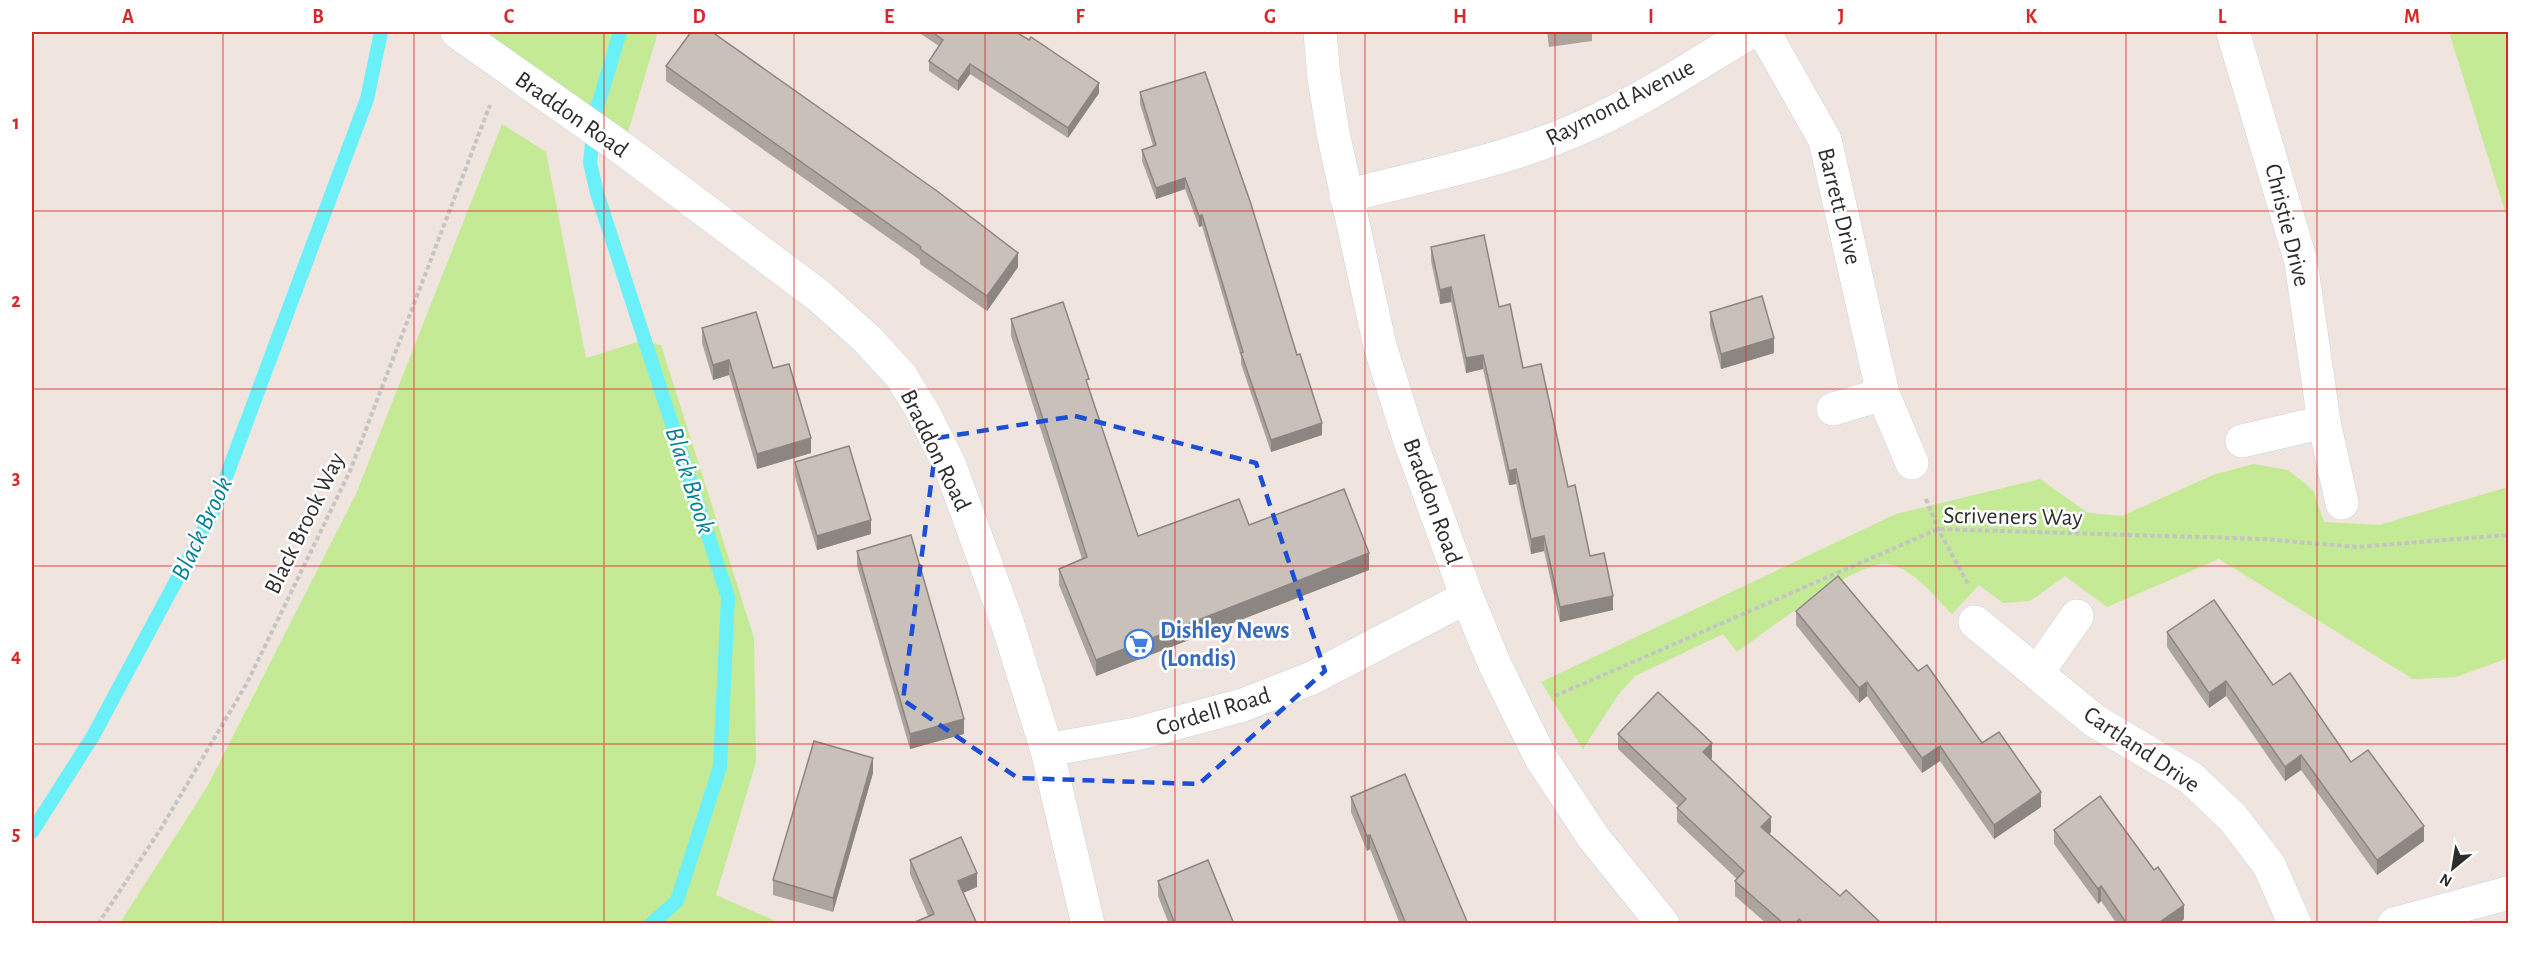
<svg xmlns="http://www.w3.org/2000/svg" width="2540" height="955" viewBox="0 0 2540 955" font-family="'Alegreya Sans',sans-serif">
<rect width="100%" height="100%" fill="#efe4de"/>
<g fill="#c4ea96">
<path d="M 457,32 L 658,32 L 623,149 Z"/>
<path d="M 2449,32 L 2508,32 L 2508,221 Z"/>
<path d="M 502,124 L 546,152 L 586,358 L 641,341 L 661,345 L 754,638 L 756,762 L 716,895 L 780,923 L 120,923 L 207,787 L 356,494 Z"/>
<path d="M 2253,464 L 2288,470 L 2313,490 L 2324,522 L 2379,525 L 2508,487 L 2508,658 L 2456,677 L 2413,679 L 2219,559 L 2107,607 L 2065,576 L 2030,601 L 2003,603 L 1979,585 L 1952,614 C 1934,597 1913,567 1887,564 C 1857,560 1764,633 1737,652 L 1723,634 L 1635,676 L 1618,695 L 1583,749 L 1541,682 L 1896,514 L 2040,479 L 2088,513 L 2122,516 L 2213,475 Z"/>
</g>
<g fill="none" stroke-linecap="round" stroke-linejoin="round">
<g stroke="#69f0f9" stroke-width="14">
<path d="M 620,32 L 595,115 L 590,163 L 597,193 L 728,597 L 720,767 L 677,901 L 651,924"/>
<path d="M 32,832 L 93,736 L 213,512 L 367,99 L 381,32"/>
</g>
<g stroke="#ccd4df" stroke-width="34">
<g id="minor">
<path d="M 457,32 L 623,149 L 819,296 L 867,339 L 901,376 L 923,412 L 950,466 L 1007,622 L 1047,750 L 1088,924"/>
<path d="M 1320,32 L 1324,78 L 1333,133 L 1380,346 L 1409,438 L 1467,597 L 1495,665 L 1541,758 L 1593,837 L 1663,924"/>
<path d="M 1764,32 L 1825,140 L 1883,394 L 1912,463"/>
<path d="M 2233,32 L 2301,262 L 2324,422 L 2342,503"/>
<path d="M 1346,196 C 1427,175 1511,160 1587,125 C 1644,99 1697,64 1750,32"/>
<path d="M 1833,409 L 1883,394"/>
<path d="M 2242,441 L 2324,422"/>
<path d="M 1975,622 L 2095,721 L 2191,778 L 2233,818 L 2269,865 L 2295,924"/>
<path d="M 2037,673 L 2077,616"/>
<path d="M 1047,750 L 1136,734 L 1243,705 L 1312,678 L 1467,597"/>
<path d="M 2394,924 L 2508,893"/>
</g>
</g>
<g stroke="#c4c4c4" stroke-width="4" stroke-dasharray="4.5 3" stroke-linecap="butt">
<path d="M 1926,499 L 1938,529 L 1968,584"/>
<path d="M 1555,696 L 1938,529 L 2263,539 L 2357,547 L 2508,535"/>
<path d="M 98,924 L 160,830 L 247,683 L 350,471 L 490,105"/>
</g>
<use href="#minor" stroke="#fff" stroke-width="33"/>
</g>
<g fill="#aca59f">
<path d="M 918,32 L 1016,32 L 1099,93 L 1068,138 L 970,74 L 958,91 L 929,71 L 929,61 L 939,46 Z"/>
<path d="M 1547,32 L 1592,32 L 1592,41 L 1549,47 Z"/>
<path d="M 666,66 L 1018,267 L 987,311 L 920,264 L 920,260 L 666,81 Z"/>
<path d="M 1140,92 L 1297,355 L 1322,435 L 1271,452 L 1241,364 L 1241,357 L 1202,226 L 1199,227 L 1185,189 L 1156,199 L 1142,161 L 1142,150 L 1153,146 L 1140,104 Z"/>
<path d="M 1431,247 L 1499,307 L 1568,487 L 1590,556 L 1613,610 L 1560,622 L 1544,551 L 1531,554 L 1516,484 L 1509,485 L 1483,369 L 1466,373 L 1451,302 L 1440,304 L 1431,261 Z"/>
<path d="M 1710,312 L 1774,353 L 1721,369 L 1710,326 Z"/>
<path d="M 1011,319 L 1089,388 L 1138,536 L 1249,525 L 1369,570 L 1096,676 L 1059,585 L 1059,569 L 1082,559 L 1011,336 Z"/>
<path d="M 702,328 L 773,368 L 811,453 L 757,469 L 729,375 L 713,380 L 702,343 Z"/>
<path d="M 795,462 L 871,534 L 817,550 L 795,477 Z"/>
<path d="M 857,551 L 964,734 L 910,749 L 857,566 Z"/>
<path d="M 1796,611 L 1918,671 L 2041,807 L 1994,839 L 1940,761 L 1922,773 L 1867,696 L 1859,703 L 1796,625 Z"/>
<path d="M 2167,632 L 2273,685 L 2351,762 L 2424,841 L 2377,875 L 2301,770 L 2285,781 L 2226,696 L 2209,708 L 2167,647 Z"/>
<path d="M 1618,734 L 1712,758 L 1710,759 L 1771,832 L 1769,834 L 1840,896 L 1882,924 L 1767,924 L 1735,896 L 1735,881 L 1737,879 L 1677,822 L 1677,808 L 1678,806 L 1618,749 Z"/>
<path d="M 873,773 L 833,912 L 773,895 L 773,880 Z"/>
<path d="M 1351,797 L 1468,924 L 1400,924 L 1370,849 L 1367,851 L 1351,812 Z"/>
<path d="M 2054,830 L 2184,919 L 2178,924 L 2117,924 L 2101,901 L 2098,904 L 2054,844 Z"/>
<path d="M 910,860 L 977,887 L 963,893 L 977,924 L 915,924 L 915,922 L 928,916 L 910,874 Z"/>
<path d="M 1158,881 L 1234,924 L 1169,924 L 1158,896 Z"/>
</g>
<g fill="#8c8682">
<path d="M 970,64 L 970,74 L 958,91 L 958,81 Z"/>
<path d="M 1099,83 L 1099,93 L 1068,138 L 1068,128 Z"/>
<path d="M 1185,178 L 1185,189 L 1156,199 L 1156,188 Z"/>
<path d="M 1202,215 L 1202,226 L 1199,227 L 1199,216 Z"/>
<path d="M 1018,253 L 1018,267 L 987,311 L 987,296 Z"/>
<path d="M 1451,287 L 1451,302 L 1440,304 L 1440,290 Z"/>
<path d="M 1774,338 L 1774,353 L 1721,369 L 1721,354 Z"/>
<path d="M 1483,355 L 1483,369 L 1466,373 L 1466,358 Z"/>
<path d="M 729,360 L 729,375 L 713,380 L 713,365 Z"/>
<path d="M 1322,423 L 1322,435 L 1271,452 L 1271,440 Z"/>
<path d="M 811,438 L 811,453 L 757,469 L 757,454 Z"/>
<path d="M 1516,469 L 1516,484 L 1509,485 L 1509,471 Z"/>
<path d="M 871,520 L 871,534 L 817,550 L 817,536 Z"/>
<path d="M 1544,536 L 1544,551 L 1531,554 L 1531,539 Z"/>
<path d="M 1369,553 L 1369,570 L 1096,676 L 1096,660 Z"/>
<path d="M 1613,596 L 1613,610 L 1560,622 L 1560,607 Z"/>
<path d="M 2226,681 L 2226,696 L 2209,708 L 2209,693 Z"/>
<path d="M 1867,682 L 1867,696 L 1859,703 L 1859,688 Z"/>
<path d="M 964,719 L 964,734 L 910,749 L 910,734 Z"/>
<path d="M 1712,743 L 1712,758 L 1703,767 L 1703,752 Z"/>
<path d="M 1940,746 L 1940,761 L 1922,773 L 1922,758 Z"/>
<path d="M 2301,755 L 2301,770 L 2285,781 L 2285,767 Z"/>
<path d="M 873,758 L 873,773 L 833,912 L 833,898 Z"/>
<path d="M 2041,792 L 2041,807 L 1994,839 L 1994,825 Z"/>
<path d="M 1771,817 L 1771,832 L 1761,842 L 1761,827 Z"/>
<path d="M 2424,826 L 2424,841 L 2377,875 L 2377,860 Z"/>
<path d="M 1370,835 L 1370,849 L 1367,851 L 1367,836 Z"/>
<path d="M 977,873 L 977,887 L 958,895 L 958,881 Z"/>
<path d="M 2101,886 L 2101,901 L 2098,904 L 2098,889 Z"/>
<path d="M 2184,905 L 2184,919 L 2178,924 L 2157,924 Z"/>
</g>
<g fill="#c8c0b9" stroke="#8c8682" stroke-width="1.5">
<path d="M 691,32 L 712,32 L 937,191 L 1018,253 L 987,296 L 920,249 L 921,247 L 666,66 Z"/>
<path d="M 932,32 L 1016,32 L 1029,40 L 1031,37 L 1099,83 L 1068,128 L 970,64 L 958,81 L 929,61 L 943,40 Z"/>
<path d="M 1205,72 L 1251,204 L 1297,355 L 1300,354 L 1322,423 L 1271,440 L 1241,353 L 1243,352 L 1202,215 L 1199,216 L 1185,178 L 1156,188 L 1142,150 L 1156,145 L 1140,92 Z"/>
<path d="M 1484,235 L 1499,307 L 1510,304 L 1523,368 L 1541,364 L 1568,487 L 1575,485 L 1590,556 L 1604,553 L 1613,596 L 1560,607 L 1544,536 L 1531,539 L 1516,469 L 1509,471 L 1483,355 L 1466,358 L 1451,287 L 1440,290 L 1431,247 Z"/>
<path d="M 1762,296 L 1774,338 L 1721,354 L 1710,312 Z"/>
<path d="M 1063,302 L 1089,379 L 1086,380 L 1138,536 L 1239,499 L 1249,525 L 1344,489 L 1369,553 L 1096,660 L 1059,569 L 1087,557 L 1011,319 Z"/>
<path d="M 756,312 L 773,368 L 789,364 L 811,438 L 757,454 L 729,360 L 713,365 L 702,328 Z"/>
<path d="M 849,446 L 871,520 L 817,536 L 795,462 Z"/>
<path d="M 911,535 L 964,719 L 910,734 L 857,551 Z"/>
<path d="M 1838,576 L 1918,671 L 1927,665 L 1982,743 L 1999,732 L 2041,792 L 1994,825 L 1940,746 L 1922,758 L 1867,682 L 1859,688 L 1796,611 Z"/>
<path d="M 2214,600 L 2273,685 L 2290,673 L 2351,762 L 2368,750 L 2424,826 L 2377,860 L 2301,755 L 2285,767 L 2226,681 L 2209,693 L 2167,632 Z"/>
<path d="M 1658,692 L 1712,743 L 1703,752 L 1771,817 L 1761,827 L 1840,896 L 1846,890 L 1882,924 L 1804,924 L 1799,919 L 1795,924 L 1784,924 L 1735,881 L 1744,871 L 1677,808 L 1686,799 L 1618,734 Z"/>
<path d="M 814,741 L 873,758 L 833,898 L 773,880 Z"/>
<path d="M 1405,774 L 1468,924 L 1406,924 L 1370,835 L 1367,836 L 1351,797 Z"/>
<path d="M 2100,796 L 2154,870 L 2158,867 L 2184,905 L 2157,924 L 2127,924 L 2101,886 L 2098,889 L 2054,830 Z"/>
<path d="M 961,837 L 977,873 L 958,881 L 977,924 L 916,924 L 915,922 L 934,914 L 910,860 Z"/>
<path d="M 1208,860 L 1234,924 L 1175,924 L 1158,881 Z"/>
</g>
<path fill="none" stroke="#1d4ed8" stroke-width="4.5" stroke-dasharray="12 8" stroke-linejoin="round" d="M 1075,416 L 1256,463 L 1325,671 L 1199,784 L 1018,778 L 903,700 L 937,438 Z"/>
<path fill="none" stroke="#d62828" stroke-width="1.5" stroke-opacity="0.55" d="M 223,32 L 223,924M 414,32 L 414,924M 604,32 L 604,924M 794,32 L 794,924M 985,32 L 985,924M 1175,32 L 1175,924M 1365,32 L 1365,924M 1555,32 L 1555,924M 1746,32 L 1746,924M 1936,32 L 1936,924M 2126,32 L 2126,924M 2317,32 L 2317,924M 32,211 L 2508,211M 32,389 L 2508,389M 32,566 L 2508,566M 32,744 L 2508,744"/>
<defs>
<g id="supermarket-ring" transform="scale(1.5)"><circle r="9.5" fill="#fff" stroke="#3f7fe0" stroke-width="1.5"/><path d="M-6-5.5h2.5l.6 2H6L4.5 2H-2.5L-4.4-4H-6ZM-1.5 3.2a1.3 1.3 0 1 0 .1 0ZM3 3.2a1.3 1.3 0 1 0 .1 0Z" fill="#3f7fe0"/></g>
</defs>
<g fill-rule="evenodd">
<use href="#supermarket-ring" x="1139" y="644"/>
</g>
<g text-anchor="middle" stroke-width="5" stroke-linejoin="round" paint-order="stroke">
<g font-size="24" fill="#2d2d2d" stroke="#fff">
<text transform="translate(1620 102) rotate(-27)" y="8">Raymond Avenue</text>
<text transform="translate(572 114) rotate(35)" y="8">Braddon Road</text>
<text transform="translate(1840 206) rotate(76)" y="8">Barrett Drive</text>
<text transform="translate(2288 225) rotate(76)" y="8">Christie Drive</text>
<text transform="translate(936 450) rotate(64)" y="8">Braddon Road</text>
<text transform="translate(1433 501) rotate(70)" y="8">Braddon Road</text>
<text transform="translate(2013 516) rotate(1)" y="8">Scriveners Way</text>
<text transform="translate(304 523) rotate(-64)" y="8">Black Brook Way</text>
<text transform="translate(1213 711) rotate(-17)" y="8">Cordell Road</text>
<text transform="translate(2142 749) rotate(34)" y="8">Cartland Drive</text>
</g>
<g font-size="24" font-weight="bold" fill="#366cbe" stroke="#fff" text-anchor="start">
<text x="1160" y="638">Dishley News<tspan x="1160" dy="28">(Londis)</tspan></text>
</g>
<g font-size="26" font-style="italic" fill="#048094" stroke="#fff">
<text transform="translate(691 480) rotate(72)" y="9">Black Brook</text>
<text transform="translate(201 528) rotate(-65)" y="9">Black Brook</text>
</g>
</g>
<rect width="2540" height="955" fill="none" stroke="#ffffff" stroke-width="66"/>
<g transform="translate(2453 868) rotate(210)" stroke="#ffffff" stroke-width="4.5" paint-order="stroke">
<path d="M0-4.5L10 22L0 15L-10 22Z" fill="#2d2d2d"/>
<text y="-9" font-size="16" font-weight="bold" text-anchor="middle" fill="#2d2d2d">N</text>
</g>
<rect x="33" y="33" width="2474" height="889" fill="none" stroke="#d62828" stroke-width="2"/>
<g font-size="20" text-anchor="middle" font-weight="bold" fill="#d62828">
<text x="128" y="23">A</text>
<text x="318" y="23">B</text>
<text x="509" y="23">C</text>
<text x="699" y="23">D</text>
<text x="889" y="23">E</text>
<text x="1080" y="23">F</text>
<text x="1270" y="23">G</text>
<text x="1460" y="23">H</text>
<text x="1651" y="23">I</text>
<text x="1841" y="23">J</text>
<text x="2031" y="23">K</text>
<text x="2222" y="23">L</text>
<text x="2412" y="23">M</text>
<text x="16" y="129">1</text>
<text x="16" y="307">2</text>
<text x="16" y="484">3</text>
<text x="16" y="662">4</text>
<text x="16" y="840">5</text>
</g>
</svg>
